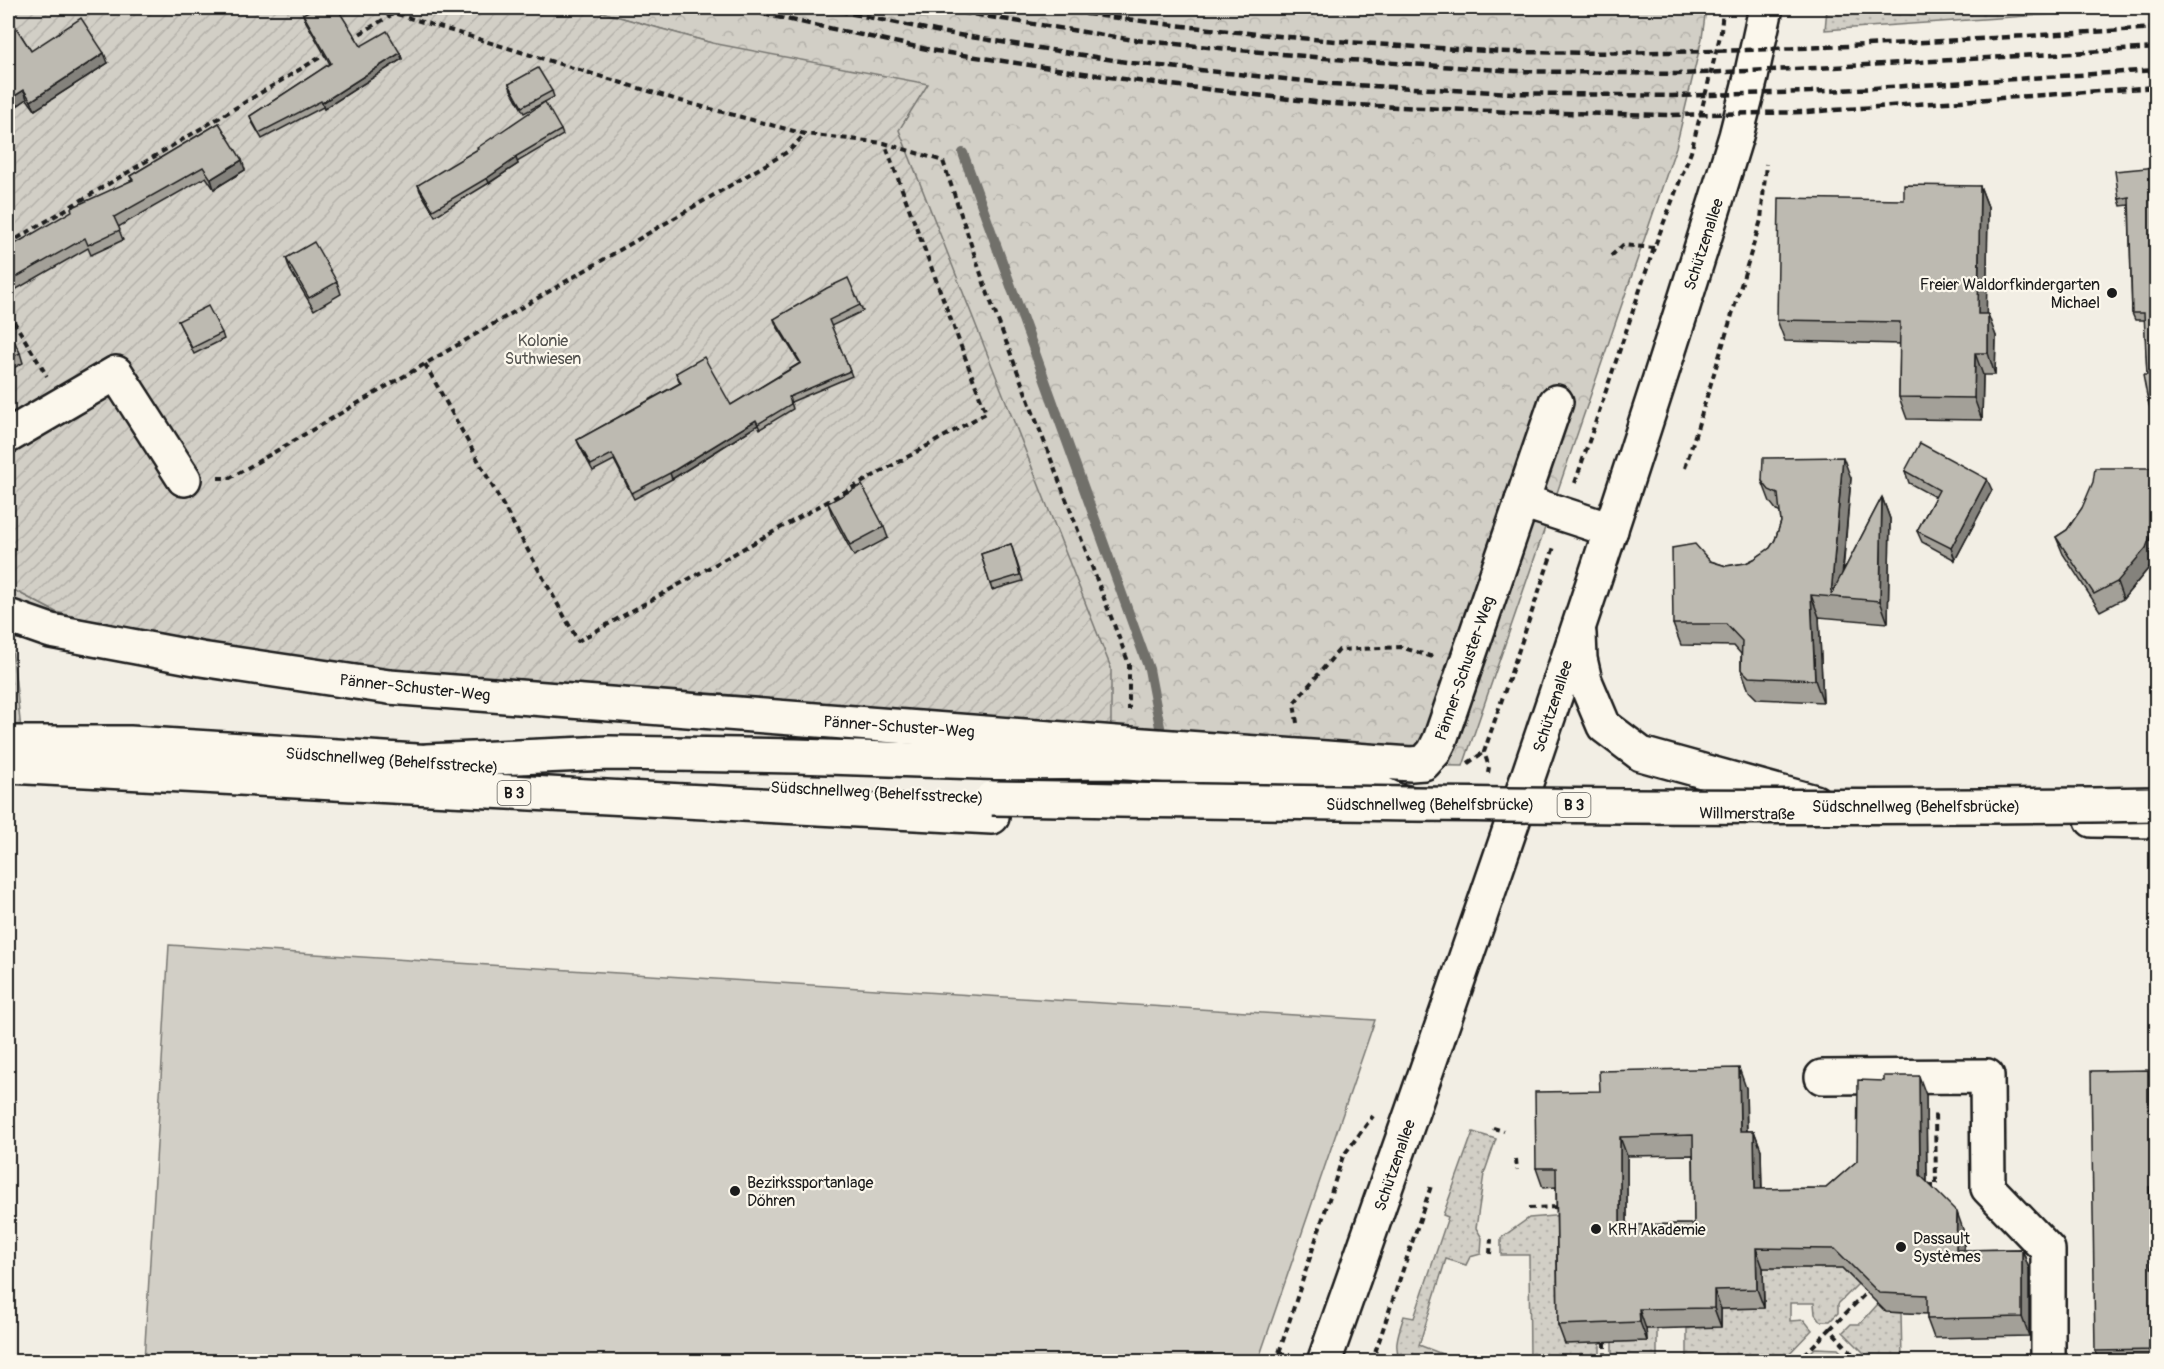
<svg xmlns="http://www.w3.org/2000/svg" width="2164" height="1369" viewBox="0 0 2164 1369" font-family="Pangolin,sans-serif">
<defs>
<pattern id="grass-dots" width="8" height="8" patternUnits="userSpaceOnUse" patternTransform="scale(1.5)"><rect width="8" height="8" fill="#d2cfc6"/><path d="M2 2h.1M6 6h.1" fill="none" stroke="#b4b1aa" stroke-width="1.8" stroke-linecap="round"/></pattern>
<pattern id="forest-crowns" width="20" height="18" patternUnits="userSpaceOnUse" patternTransform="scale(1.5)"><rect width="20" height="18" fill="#d2cfc6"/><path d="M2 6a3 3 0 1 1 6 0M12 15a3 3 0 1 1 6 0" fill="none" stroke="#b4b1aa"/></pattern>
<pattern id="garden-furrows" width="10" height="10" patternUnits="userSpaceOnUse" patternTransform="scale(1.5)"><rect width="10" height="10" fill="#d2cfc6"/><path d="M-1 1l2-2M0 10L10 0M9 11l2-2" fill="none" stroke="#b4b1aa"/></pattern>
</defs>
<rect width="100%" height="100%" fill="#f2eee4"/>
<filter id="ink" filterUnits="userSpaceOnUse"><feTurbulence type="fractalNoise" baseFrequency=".0167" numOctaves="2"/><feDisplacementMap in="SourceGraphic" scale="12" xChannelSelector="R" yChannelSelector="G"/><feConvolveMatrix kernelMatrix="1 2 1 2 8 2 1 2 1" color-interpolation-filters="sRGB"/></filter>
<g filter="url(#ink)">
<g fill="url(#grass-dots)" stroke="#777671" stroke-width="1.5">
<path d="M 1827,8 L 2142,8 L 1825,30 Z"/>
<path d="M 1473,1132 L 1496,1139 L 1484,1174 L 1476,1228 L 1482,1238 L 1481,1254 L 1470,1257 L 1466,1265 L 1446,1259 L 1419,1345 L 1460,1361 L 1400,1361 C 1393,1345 1399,1332 1404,1316 L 1414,1318 L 1448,1217 L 1443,1215 Z"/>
<path d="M 1565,1215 L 1600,1342 L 1600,1361 L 1530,1361 L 1529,1255 L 1501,1255 L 1501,1238 L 1529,1218 Z"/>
<path d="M 1763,1268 L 1842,1268 L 1858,1284 L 1838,1304 L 1838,1313 L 1830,1321 L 1820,1321 L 1815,1314 L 1814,1303 L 1790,1303 L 1790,1321 L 1804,1320 L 1812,1330 L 1782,1361 L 1687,1361 L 1687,1328 L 1721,1327 L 1721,1309 L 1764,1308 Z"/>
<path d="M 1890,1302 L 1891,1312 L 1901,1313 L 1902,1361 L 1872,1361 L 1843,1332 L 1851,1324 L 1860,1324 L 1878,1304 Z"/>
<path d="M 1657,1328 L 1657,1361 L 1612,1362 L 1612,1342 L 1647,1341 L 1646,1329 Z"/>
<path d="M 1815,1348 L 1838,1349 L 1850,1361 L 1802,1361 Z"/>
</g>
<path fill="url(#forest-crowns)" stroke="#777671" stroke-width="1.5" d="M 587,8 L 1706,8 L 1702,38 L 1676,147 L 1463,766 L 1331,764 L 387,694 L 11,638 L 24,757 L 8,756 L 8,587 L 56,612 L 712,43 Z"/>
<path fill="url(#garden-furrows)" stroke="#777671" stroke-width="1.5" d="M 8,8 L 587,8 L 712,43 L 928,84 L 899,130 L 1111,668 L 1111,735 L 388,677 L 194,647 L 56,612 L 8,587 Z"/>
<path fill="#d2cfc6" stroke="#777671" stroke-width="1.5" d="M 169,945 L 1375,1020 L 1258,1361 L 144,1361 Z"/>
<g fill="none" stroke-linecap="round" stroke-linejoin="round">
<path stroke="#716f6b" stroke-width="10" d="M 963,153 L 1149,669 L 1160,727"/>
<g stroke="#1c1c1c" stroke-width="38">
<g id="minor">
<path d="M 8,436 L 116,373 L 184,479"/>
<path d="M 1522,501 L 1556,402"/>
<path d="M 8,616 L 51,631 L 201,659 L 389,687 L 1129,744 L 1411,764 L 1424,763 L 1434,752 L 1440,740 L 1522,501 L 1611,530"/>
<path d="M 1579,634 L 1580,659 L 1585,681 L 1604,726 L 1641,754 L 1815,802"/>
<path d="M 1822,1077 L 1987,1076 L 1988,1188 L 2048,1250 L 2048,1362"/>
<path d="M 1324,1362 C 1468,955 1610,548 1736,136 L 1751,77 L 1766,8"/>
</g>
</g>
<g stroke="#1c1c1c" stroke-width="38">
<path id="major" d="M 2092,820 L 2156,821"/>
</g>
<g stroke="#1c1c1c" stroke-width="38">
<g id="highway">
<path d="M 8,743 L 130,743 L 448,763"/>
<path d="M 427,761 L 609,753 L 796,756 L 1011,763 L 1112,762 L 1335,777 L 1365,785 L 1397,801 L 1412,804"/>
<path d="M 8,766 L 992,817"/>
</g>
</g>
<g stroke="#1c1c1c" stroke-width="4" stroke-dasharray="6 4.5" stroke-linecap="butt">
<path d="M 377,8 L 681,101 L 805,134 L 884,143 L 943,161 L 986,289 L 1129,664 L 1129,710"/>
<path d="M 351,39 L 393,14"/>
<path d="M 8,244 L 329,52"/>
<path d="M 1611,256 L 1623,245 L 1654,248"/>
<path d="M 8,312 L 47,376"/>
<path d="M 425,364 L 578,641 L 986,413 L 885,144"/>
<path d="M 1685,468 L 1761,220 L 1766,164"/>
<path d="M 218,478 L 230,478 L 789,151 L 805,134"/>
<path d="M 1575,483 L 1654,248 L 1691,152 L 1721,32 L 1723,8"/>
<path d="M 1297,723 L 1294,703 L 1339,650 L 1400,647 L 1433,657"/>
<path d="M 1468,763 L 1484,752"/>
<path d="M 1488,773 L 1489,767 L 1484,752 L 1554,547"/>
<path d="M 1493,1128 L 1504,1131"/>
<path d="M 1516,1159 L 1517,1170"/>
<path d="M 1928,1186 L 1936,1186 L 1935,1111"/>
<path d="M 1529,1208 L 1561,1207"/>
<path d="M 1490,1254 L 1491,1239"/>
<path d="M 1830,1329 L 1866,1293"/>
<path d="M 1605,1342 L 1605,1362"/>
<path d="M 1279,1352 L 1292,1357"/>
<path d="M 1276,1362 L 1343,1156 L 1373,1116"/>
<path d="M 1372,1362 L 1431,1186"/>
<path d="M 1797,1362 L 1830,1329 L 1860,1362"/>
</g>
<use href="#minor" stroke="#fbf7ec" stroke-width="33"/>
<use href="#major" stroke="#fbf7ec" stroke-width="33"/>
<use href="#highway" stroke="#fbf7ec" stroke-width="33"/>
<g stroke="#1c1c1c" stroke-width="4.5" stroke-dasharray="9 4.5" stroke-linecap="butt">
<path d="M 735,8 L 936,51 L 1130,80 L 1332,104 L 1512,112 L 1668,115 L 1806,112 L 2156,87"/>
<path d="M 825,8 L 940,32 L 1132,63 L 1333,84 L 1514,93 L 1672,96 L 1811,92 L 2156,70"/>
<path d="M 934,8 L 1134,40 L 1335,59 L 1515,71 L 1678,74 L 1816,68 L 2156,48"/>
<path d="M 1045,8 C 1169,26 1293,39 1418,47 C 1452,48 1485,52 1519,52 C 1732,56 1944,41 2156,28"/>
</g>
<g stroke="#1c1c1c" stroke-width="38" stroke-linecap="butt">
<path id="highway-bridge" d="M 992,798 C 1380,804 1768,810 2156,804"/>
</g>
<use href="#highway-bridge" stroke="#fbf7ec" stroke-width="33"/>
</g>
<g fill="#a3a098" stroke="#1c1c1c" stroke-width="1.5" fill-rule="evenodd">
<path d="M 303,14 L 361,46 L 400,53 L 402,59 L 324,109 L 323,107 L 262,139 L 252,122 L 250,116 L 330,64 L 305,20 Z"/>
<path d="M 8,15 L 31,51 L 108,63 L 35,110 L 27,99 L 14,108 L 11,104 L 8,107 Z"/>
<path d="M 509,84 L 552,91 L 554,97 L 524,113 L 511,90 Z"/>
<path d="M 219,123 L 245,170 L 214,189 L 206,177 L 118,227 L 123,240 L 91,255 L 88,248 L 8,294 L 8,248 L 132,180 L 130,176 Z"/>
<path d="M 561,130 L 563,135 L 517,162 L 518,164 L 489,183 L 435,216 L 420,191 L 418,185 Z"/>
<path d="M 2157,167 L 2157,407 L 2150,408 L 2148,401 L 2145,320 L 2135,320 L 2132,313 L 2129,205 L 2121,206 L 2119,199 Z"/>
<path d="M 1980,186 L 1988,207 L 1986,314 L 1996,336 L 1995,375 L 1983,375 L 1982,420 L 1907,419 L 1899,397 L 1900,344 L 1785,341 L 1777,320 L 1904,200 Z"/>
<path d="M 286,258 L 337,282 L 341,294 L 314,310 L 290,270 Z"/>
<path d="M 860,305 L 863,311 L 831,326 L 852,376 L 791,402 L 793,409 L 760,429 L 758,425 L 672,479 L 634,499 L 614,460 L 593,471 L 579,445 L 577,440 L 680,383 L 676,373 L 731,405 L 800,363 L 776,325 L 774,319 Z"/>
<path d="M 178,321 L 222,333 L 224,339 L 194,354 Z"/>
<path d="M 8,329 L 20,353 L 23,363 L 8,371 Z"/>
<path d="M 2157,468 L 2157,552 L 2152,564 L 2123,599 L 2100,611 L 2063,554 L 2056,537 L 2067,530 L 2082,508 Z"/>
<path d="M 1905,471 L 1992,490 L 1955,560 L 1922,542 L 1917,531 L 1935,497 L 1909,483 Z"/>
<path d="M 1851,478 L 1843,572 L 1882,497 L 1890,519 L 1888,623 L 1819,617 L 1823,702 L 1757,699 L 1749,691 L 1741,669 L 1741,654 L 1734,646 L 1681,645 L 1673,624 L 1710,561 L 1726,566 L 1746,563 L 1754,559 L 1770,548 L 1775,540 L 1781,522 L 1780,513 L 1777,511 L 1770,502 L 1762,481 Z"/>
<path d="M 828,503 L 884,527 L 888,538 L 854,556 L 832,515 Z"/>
<path d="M 1011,544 L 1023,581 L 992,590 L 981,554 Z"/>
<path d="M 2151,1080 L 2152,1109 L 2157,1109 L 2157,1196 L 2153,1197 L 2154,1268 L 2157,1268 L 2157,1360 L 2099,1361 L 2095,1351 Z"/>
<path d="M 1746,1088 L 1747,1131 L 1754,1131 L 1761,1150 L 1762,1189 L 1826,1188 L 1857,1161 L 1926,1095 L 1927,1182 L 1964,1232 L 1964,1250 L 2022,1249 L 2029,1269 L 2029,1336 L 1934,1338 L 1927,1319 L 1927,1314 L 1886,1312 L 1842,1268 L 1763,1268 L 1764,1308 L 1721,1309 L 1721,1327 L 1646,1329 L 1647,1341 L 1565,1344 L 1558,1325 L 1556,1187 L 1543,1188 L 1536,1168 ZM 1693,1155 L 1694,1224 L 1627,1225 L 1627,1156 Z"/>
</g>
<g fill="#84827c" stroke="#1c1c1c" stroke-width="1.5">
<path d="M 104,53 L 108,63 L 35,110 L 31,101 Z"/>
<path d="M 400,53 L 402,59 L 324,109 L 322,103 Z"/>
<path d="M 24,90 L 27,99 L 14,108 L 10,99 Z"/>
<path d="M 516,158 L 518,164 L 489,183 L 487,178 Z"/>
<path d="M 242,160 L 245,170 L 214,189 L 211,179 Z"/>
<path d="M 1980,186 L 1988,207 L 1986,336 L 1978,314 Z"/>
<path d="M 1988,314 L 1996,336 L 1995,375 L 1988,353 Z"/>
<path d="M 1975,353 L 1983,375 L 1982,420 L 1974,398 Z"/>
<path d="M 756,420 L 758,425 L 672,479 L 670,473 Z"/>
<path d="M 1843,457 L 1851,478 L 1840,598 L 1831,595 Z"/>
<path d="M 1987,479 L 1992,490 L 1955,560 L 1951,548 Z"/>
<path d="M 1882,497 L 1890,519 L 1888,623 L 1880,601 Z"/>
<path d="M 2157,518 L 2157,552 L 2152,564 L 2123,599 L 2117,582 Z"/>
<path d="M 1811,595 L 1819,617 L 1823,702 L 1815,680 Z"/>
<path d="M 1739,1068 L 1746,1088 L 1747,1151 L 1740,1131 Z"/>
<path d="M 2148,1070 L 2151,1080 L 2152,1119 L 2148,1109 Z"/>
<path d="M 1919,1076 L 1926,1095 L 1927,1194 L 1920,1175 Z"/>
<path d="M 1754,1131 L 1761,1150 L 1762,1208 L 1755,1189 Z"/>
<path d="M 1620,1137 L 1627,1156 L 1627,1245 L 1620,1225 Z"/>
<path d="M 2149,1187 L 2153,1197 L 2154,1278 L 2151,1268 Z"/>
<path d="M 1957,1212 L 1964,1232 L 1963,1269 L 1956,1250 Z"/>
<path d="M 1756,1248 L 1763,1268 L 1764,1308 L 1757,1289 Z"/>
<path d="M 2022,1249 L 2029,1269 L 2029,1336 L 2022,1317 Z"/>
<path d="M 1714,1290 L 1721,1309 L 1721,1327 L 1714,1308 Z"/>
<path d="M 1639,1309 L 1646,1329 L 1647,1341 L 1640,1322 Z"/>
</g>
<g fill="#bdbab1" stroke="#1c1c1c" stroke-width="1.5" fill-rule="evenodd">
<path d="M 314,8 L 337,8 L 361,46 L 387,31 L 400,53 L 322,103 L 321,101 L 259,133 L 250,116 L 331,63 L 303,14 Z"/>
<path d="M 8,15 L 31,51 L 81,18 L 104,53 L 31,101 L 24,90 L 10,99 L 8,95 Z"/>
<path d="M 538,68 L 552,91 L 522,107 L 509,84 Z"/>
<path d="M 545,102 L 561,130 L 515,157 L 516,158 L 487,178 L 433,210 L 418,185 L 478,149 L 477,148 Z"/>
<path d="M 219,123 L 242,160 L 211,179 L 203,167 L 114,217 L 120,230 L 88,245 L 85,238 L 8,282 L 8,248 L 72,211 L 71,208 L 133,180 L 130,176 Z"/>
<path d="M 2157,167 L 2157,400 L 2148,401 L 2143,375 L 2147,375 L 2144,313 L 2132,313 L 2129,197 L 2119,199 L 2115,171 Z"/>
<path d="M 1904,185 L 1980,186 L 1978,314 L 1988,314 L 1988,353 L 1975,353 L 1974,398 L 1899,397 L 1900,322 L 1777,320 L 1779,198 L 1904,200 Z"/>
<path d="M 314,242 L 337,282 L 309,298 L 286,258 Z"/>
<path d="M 848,278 L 860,305 L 829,320 L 850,371 L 789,397 L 791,404 L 758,424 L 756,420 L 670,473 L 632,493 L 612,454 L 591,465 L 577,440 L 681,383 L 676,373 L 704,357 L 731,405 L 801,363 L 774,319 L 827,288 Z"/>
<path d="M 208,306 L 222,333 L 192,348 L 178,321 Z"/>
<path d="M 8,329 L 20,353 L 8,359 Z"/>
<path d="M 1920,443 L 1987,479 L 1951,548 L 1917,531 L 1939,490 L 1905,471 Z"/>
<path d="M 1843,457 L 1831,595 L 1882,497 L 1880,601 L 1811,595 L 1815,680 L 1749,677 L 1741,669 L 1742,641 L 1726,624 L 1673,624 L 1672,548 L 1695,544 L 1710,561 L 1726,566 L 1746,563 L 1754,559 L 1770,548 L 1775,540 L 1781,522 L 1778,494 L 1769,490 L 1762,481 L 1763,458 Z"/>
<path d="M 2095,468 L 2157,468 L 2157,518 L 2146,548 L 2117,582 L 2094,594 L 2056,537 L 2067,530 L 2082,508 L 2093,482 Z"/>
<path d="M 862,485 L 884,527 L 850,545 L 828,503 Z"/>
<path d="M 1011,544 L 1020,575 L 990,584 L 981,554 Z"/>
<path d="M 1739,1068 L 1740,1131 L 1754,1131 L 1755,1189 L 1826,1188 L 1857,1161 L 1858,1080 L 1884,1081 L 1884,1076 L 1919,1076 L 1920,1175 L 1957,1212 L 1956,1250 L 2022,1249 L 2022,1317 L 1927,1319 L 1927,1295 L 1879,1293 L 1835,1249 L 1756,1248 L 1757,1289 L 1714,1290 L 1714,1308 L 1639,1309 L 1640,1322 L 1558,1325 L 1556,1168 L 1536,1168 L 1535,1092 L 1600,1091 L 1599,1071 ZM 1693,1135 L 1694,1224 L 1620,1225 L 1620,1137 Z"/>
<path d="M 2148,1070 L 2148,1109 L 2157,1109 L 2157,1186 L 2149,1187 L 2151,1268 L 2157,1268 L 2157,1350 L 2095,1351 L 2091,1071 Z"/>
</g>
</g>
<g fill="#1c1c1c" stroke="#fbf7ec" stroke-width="2">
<circle cx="2112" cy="293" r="6"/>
<circle cx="735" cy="1191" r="6"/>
<circle cx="1596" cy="1229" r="6"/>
<circle cx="1901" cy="1247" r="6"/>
</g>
<g text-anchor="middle" stroke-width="4.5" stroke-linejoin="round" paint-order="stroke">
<g fill="#fbf7ec" stroke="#5f5e5a" stroke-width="1.5">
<rect x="497.5" y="781" width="33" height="24" rx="4.5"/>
<rect x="1557.5" y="793" width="33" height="24" rx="4.5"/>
</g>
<g font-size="15" font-weight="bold" fill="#1c1c1c">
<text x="514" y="798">B 3</text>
<text x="1574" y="810">B 3</text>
</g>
<g font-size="16" fill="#1c1c1c" stroke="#fbf7ec">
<text transform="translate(1703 244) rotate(-72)" y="6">Schützenallee</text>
<text transform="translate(1464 668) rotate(-71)" y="6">Pänner-Schuster-Weg</text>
<text transform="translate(415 687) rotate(6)" y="6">Pänner-Schuster-Weg</text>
<text transform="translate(1552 706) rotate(-72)" y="6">Schützenallee</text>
<text transform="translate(899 726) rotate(4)" y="6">Pänner-Schuster-Weg</text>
<text transform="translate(392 760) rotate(4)" y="6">Südschnellweg (Behelfsstrecke)</text>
<text transform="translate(877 792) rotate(3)" y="6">Südschnellweg (Behelfsstrecke)</text>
<text x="1430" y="810">Südschnellweg (Behelfsbrücke)</text>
<text x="1916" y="812">Südschnellweg (Behelfsbrücke)</text>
<text transform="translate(1747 813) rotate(1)" y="6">Willmerstraße</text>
<text transform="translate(1394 1165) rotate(-71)" y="6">Schützenallee</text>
</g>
<g font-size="16" fill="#1c1c1c" stroke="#fbf7ec" text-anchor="start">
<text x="2100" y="290" text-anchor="end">Freier Waldorfkindergarten<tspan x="2100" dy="18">Michael</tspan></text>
<text x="747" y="1188">Bezirkssportanlage<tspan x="747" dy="18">Döhren</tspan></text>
<text x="1608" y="1235">KRH Akademie</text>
<text x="1913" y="1244">Dassault<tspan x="1913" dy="18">Systèmes</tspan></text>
</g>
<g font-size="16" fill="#53524f" stroke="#fbf7ec">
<text x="543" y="346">Kolonie<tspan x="543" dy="18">Suthwiesen</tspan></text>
</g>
</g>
<rect width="2164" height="1369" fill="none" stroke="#fbf7ec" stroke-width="30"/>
<rect x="15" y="15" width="2134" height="1339" fill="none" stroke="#1c1c1c" stroke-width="2" filter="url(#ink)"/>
</svg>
